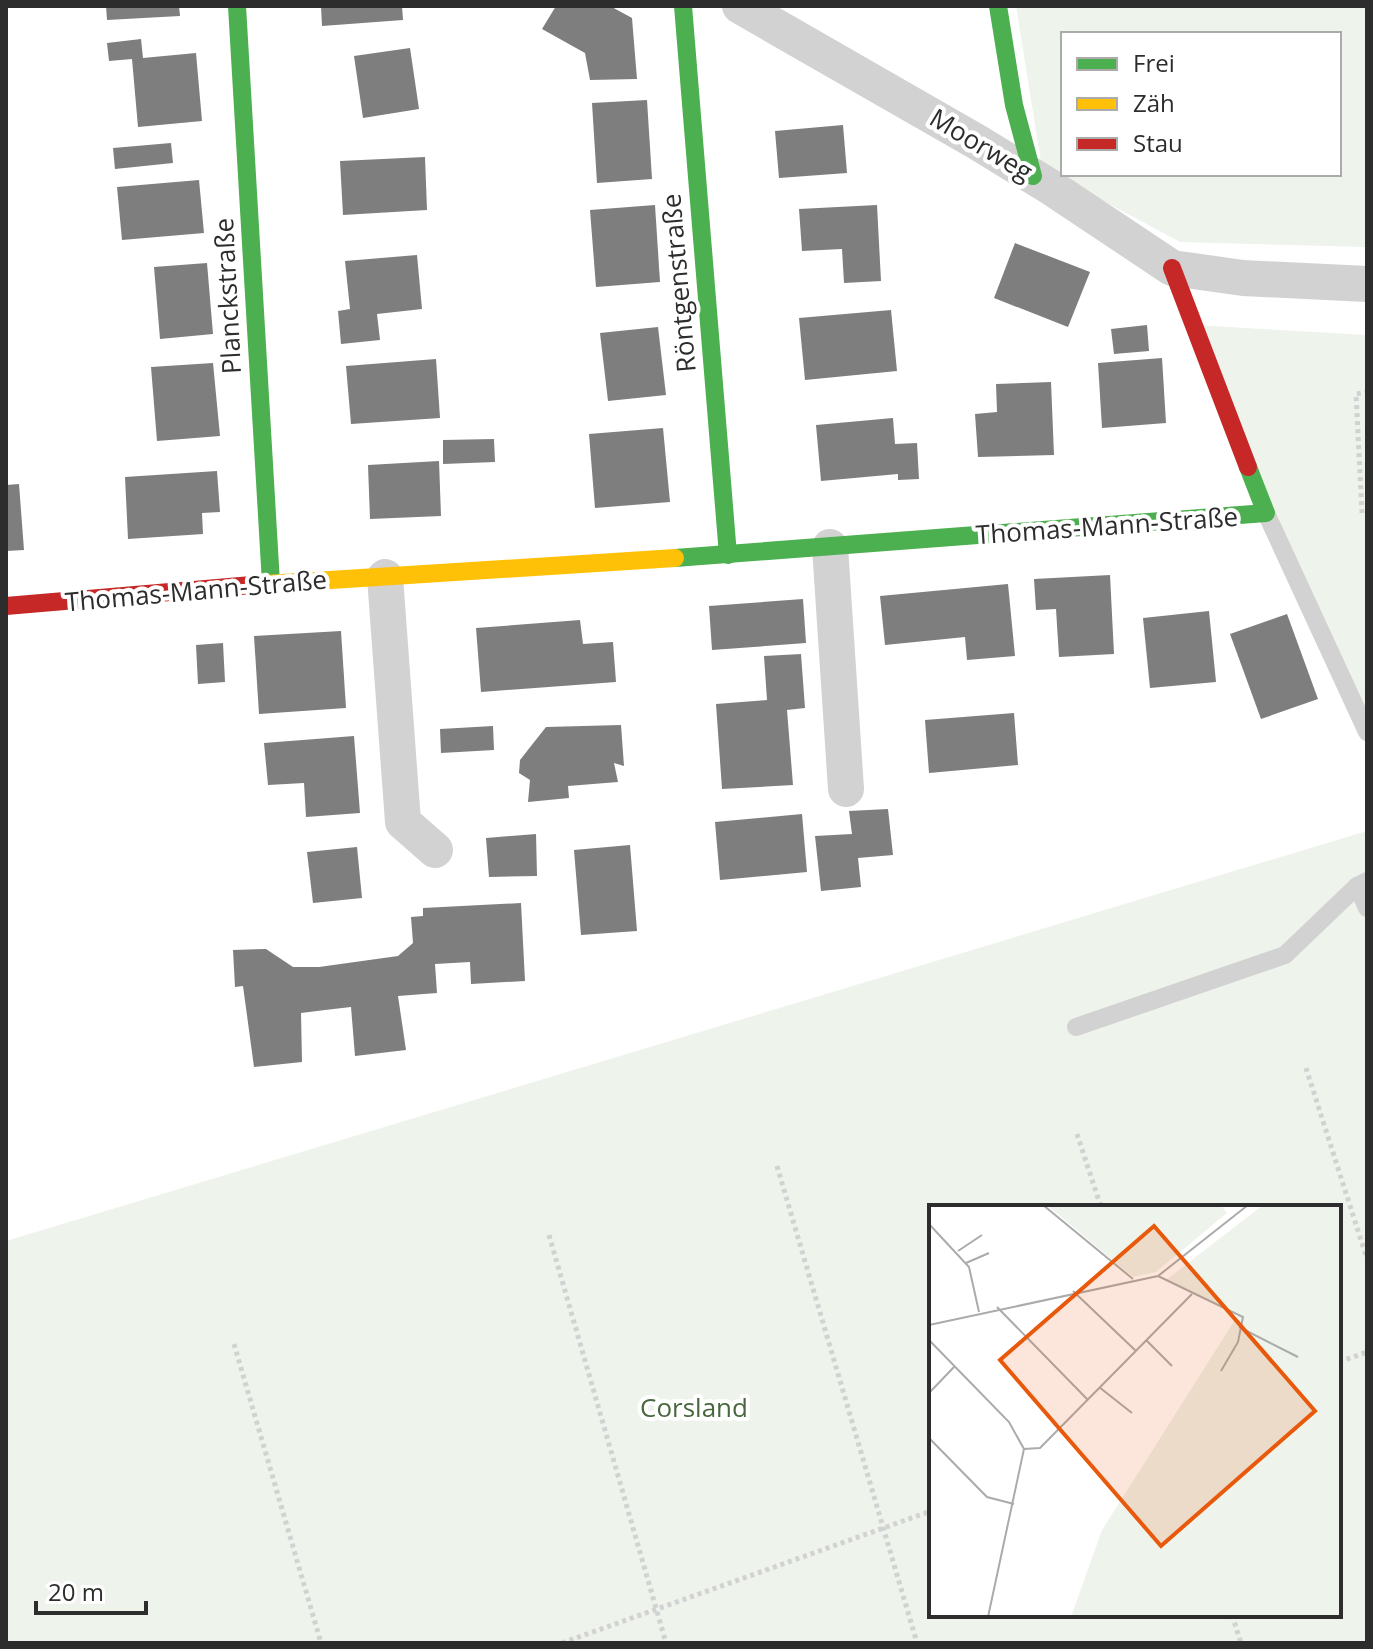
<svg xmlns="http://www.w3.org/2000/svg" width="1373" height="1649" viewBox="0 0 1373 1649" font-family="'Open Sans',sans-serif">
<rect width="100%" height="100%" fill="#fff"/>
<g fill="#eef3eb" fill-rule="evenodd">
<path d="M 1016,6 L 1367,6 L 1367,247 L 1180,242 L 1042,168 ZM 1063,34 L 1339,34 L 1339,174 L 1063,174 Z"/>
<path d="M 1194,325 L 1367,335 L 1367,732 Z"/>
<path d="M 1367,831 L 1367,1643 L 6,1643 L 6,1241 ZM 931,1207 L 1339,1207 L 1339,1615 L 931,1615 Z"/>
</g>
<g fill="#7e7e7e">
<path d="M 106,6 L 179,6 L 180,16 L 107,20 Z"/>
<path d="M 321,6 L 402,6 L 403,20 L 322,26 Z"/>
<path d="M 556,6 L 610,6 L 632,18 L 637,79 L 590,80 L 585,53 L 542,29 Z"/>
<path d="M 141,39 L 143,58 L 196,53 L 202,121 L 138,127 L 132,59 L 109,61 L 107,43 Z"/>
<path d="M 410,48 L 419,109 L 363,118 L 354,56 Z"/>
<path d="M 647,100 L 652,179 L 597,183 L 592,103 Z"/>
<path d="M 843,125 L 847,173 L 779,178 L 775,131 Z"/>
<path d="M 171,143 L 173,163 L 115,169 L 113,148 Z"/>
<path d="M 425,157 L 427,210 L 343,215 L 340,161 Z"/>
<path d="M 199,180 L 204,233 L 122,240 L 117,187 Z"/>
<path d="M 655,205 L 660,282 L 596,287 L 590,210 Z"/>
<path d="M 877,205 L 881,281 L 844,283 L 842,249 L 802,251 L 799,209 Z"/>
<path d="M 1015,243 L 1090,272 L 1068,327 L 994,298 Z"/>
<path d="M 417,255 L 422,309 L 377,314 L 380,340 L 341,344 L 338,311 L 350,309 L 345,261 Z"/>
<path d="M 207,263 L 213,334 L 160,339 L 154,267 Z"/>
<path d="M 891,310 L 897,371 L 805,380 L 799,318 Z"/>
<path d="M 1147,325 L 1149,351 L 1114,354 L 1111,329 Z"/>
<path d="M 658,327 L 666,395 L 608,401 L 600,333 Z"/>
<path d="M 1162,358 L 1166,423 L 1102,428 L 1098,363 Z"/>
<path d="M 436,359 L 440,418 L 351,424 L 346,366 Z"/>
<path d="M 213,363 L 220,436 L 157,441 L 151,367 Z"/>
<path d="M 1051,382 L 1054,455 L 978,457 L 975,414 L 997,412 L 996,384 Z"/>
<path d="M 893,418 L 895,444 L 917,443 L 919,479 L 898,480 L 898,474 L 821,481 L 816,425 Z"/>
<path d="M 663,428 L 670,502 L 595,508 L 589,434 Z"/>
<path d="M 494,439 L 495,462 L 443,464 L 443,440 Z"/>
<path d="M 439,461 L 441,516 L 370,519 L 368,465 Z"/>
<path d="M 217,471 L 220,512 L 202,513 L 203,534 L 128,539 L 125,477 Z"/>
<path d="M 19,484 L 24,550 L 6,551 L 6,485 Z"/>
<path d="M 1110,575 L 1114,654 L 1059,657 L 1056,609 L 1036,610 L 1034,579 Z"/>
<path d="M 1008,584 L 1015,656 L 967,660 L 965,637 L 885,645 L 880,596 Z"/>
<path d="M 803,599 L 806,643 L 712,650 L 709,606 Z"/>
<path d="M 1209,611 L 1216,682 L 1150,688 L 1143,618 Z"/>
<path d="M 1287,614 L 1318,699 L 1261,719 L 1230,634 Z"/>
<path d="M 580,620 L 583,644 L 613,642 L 616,682 L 481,692 L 476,628 Z"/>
<path d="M 341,631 L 346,708 L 259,714 L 254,636 Z"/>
<path d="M 223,643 L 225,682 L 198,684 L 196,645 Z"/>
<path d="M 801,654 L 805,708 L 787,710 L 793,785 L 722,789 L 716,704 L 767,700 L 764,656 Z"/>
<path d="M 1014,713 L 1018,765 L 929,773 L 925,720 Z"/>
<path d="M 621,725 L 624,766 L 614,763 L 618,782 L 568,786 L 569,798 L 528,802 L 530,780 L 519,773 L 520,760 L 546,727 Z"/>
<path d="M 493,726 L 494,750 L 441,753 L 440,729 Z"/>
<path d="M 354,736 L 360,813 L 306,817 L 304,783 L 268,785 L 264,743 Z"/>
<path d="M 888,809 L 893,855 L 858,858 L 861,887 L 821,891 L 815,836 L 852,834 L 849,811 Z"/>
<path d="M 802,814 L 807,872 L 720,880 L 715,822 Z"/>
<path d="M 536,834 L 537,876 L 489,877 L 486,838 Z"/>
<path d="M 630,845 L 637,931 L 581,935 L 574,850 Z"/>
<path d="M 357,847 L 362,898 L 313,903 L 307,852 Z"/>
<path d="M 521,903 L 525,981 L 471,984 L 470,962 L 435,964 L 437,993 L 398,996 L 406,1050 L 355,1056 L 351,1007 L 325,1010 L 301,1013 L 302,1062 L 254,1067 L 243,986 L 235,987 L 233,950 L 266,949 L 293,967 L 319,967 L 398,956 L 413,943 L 411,917 L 423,916 L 423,908 Z"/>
</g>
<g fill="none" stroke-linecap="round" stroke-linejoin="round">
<g stroke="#d2d2d2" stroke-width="5" stroke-dasharray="4 4" stroke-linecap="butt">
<path d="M 1362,513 L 1356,394 L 1367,392"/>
<path d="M 1306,1068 L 1367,1259"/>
<path d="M 1077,1134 L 1101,1207"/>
<path d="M 777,1166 L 917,1643"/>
<path d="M 549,1235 L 666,1643"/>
<path d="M 234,1344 L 321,1643"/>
<path d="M 1339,1362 L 1367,1352"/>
<path d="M 1232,1615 L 1241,1643"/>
<path d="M 562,1643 L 931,1511"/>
</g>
<g stroke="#d2d2d2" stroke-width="18">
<path d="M 1266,513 L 1367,732"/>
<path d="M 1357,886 L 1367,908"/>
<path d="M 1076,1027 L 1285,955 L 1357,886 L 1367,881"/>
</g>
<g stroke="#d2d2d2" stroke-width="36">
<path d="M 740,6 L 977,142 L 1052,188 L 1172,268 L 1243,278 L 1367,284"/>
<path d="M 830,547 L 846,789"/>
<path d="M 385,577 L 403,822 L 435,850"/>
</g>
<g stroke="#4caf50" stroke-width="18">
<path d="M 237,6 L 271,583"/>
<path d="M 683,6 L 728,555"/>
<path d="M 998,6 L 1014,105 L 1033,176"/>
<path d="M 675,558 L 1266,513 L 1248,467"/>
</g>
<path stroke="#ffc107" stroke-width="18" d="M 252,585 L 675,558"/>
<g stroke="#c62828" stroke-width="18">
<path d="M 1172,268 L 1248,467"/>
<path d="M 6,606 L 252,585"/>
</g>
</g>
<g text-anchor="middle" stroke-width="8" stroke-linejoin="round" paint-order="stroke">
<g font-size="26" fill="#2d2d2d" stroke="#fff">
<text transform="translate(981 145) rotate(31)" y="9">Moorweg</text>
<text transform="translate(679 283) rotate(-95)" y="9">Röntgenstraße</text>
<text transform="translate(228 296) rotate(-93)" y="9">Planckstraße</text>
<text transform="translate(1107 526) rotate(-4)" y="9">Thomas-Mann-Straße</text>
<text transform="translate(196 591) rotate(-5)" y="9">Thomas-Mann-Straße</text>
</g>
<g font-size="26" fill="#49673d" stroke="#fff">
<text x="694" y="1417">Corsland</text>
</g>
</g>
<g transform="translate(929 1205)">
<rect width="412" height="412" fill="#fff"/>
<path d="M 118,0 L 292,0 L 298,8 L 227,67 L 204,72 ZM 334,0 L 412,0 L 412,412 L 142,412 L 173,325 L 309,110 L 237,75 Z" fill="#eef3eb"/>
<path fill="none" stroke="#ababab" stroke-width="2" d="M 114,0 L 204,74M 0,19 L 40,62 L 50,107M 29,46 L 53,30M 37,58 L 60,48M 229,71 L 314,112 L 309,137 L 292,166M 144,86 L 207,146M 68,102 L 158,194M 0,120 L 229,71 L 319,0M 310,122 L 369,152M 0,135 L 80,217 L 95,244 L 59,412M 218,136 L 243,161M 170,182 L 203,208M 0,188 L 26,161M 0,233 L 58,292 L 85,299M 95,244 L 111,243 L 263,89"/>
<path fill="#e8590c" fill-opacity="0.15" stroke="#e8590c" stroke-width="4" d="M 225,21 L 386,206 L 232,341 L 71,155 Z"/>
<rect width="412" height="412" fill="none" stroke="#2d2d2d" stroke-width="4"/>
</g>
<rect width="1373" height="1649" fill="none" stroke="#2d2d2d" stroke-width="16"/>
<rect x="1061" y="32" width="280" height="144" fill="#ffffff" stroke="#ababab" stroke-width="2"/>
<rect x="1077" y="58" width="40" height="12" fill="#4caf50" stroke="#ababab" stroke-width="2"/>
<text x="1133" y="72" font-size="24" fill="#2d2d2d">Frei</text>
<rect x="1077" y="98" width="40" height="12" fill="#ffc107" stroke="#ababab" stroke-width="2"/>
<text x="1133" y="112" font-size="24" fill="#2d2d2d">Zäh</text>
<rect x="1077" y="138" width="40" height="12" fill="#c62828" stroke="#ababab" stroke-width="2"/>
<text x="1133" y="152" font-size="24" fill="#2d2d2d">Stau</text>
<path d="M36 1601v12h110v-12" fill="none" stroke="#2d2d2d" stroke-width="4"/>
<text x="48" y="1601" font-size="24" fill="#2d2d2d" stroke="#ffffff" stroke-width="6" paint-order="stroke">20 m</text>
</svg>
